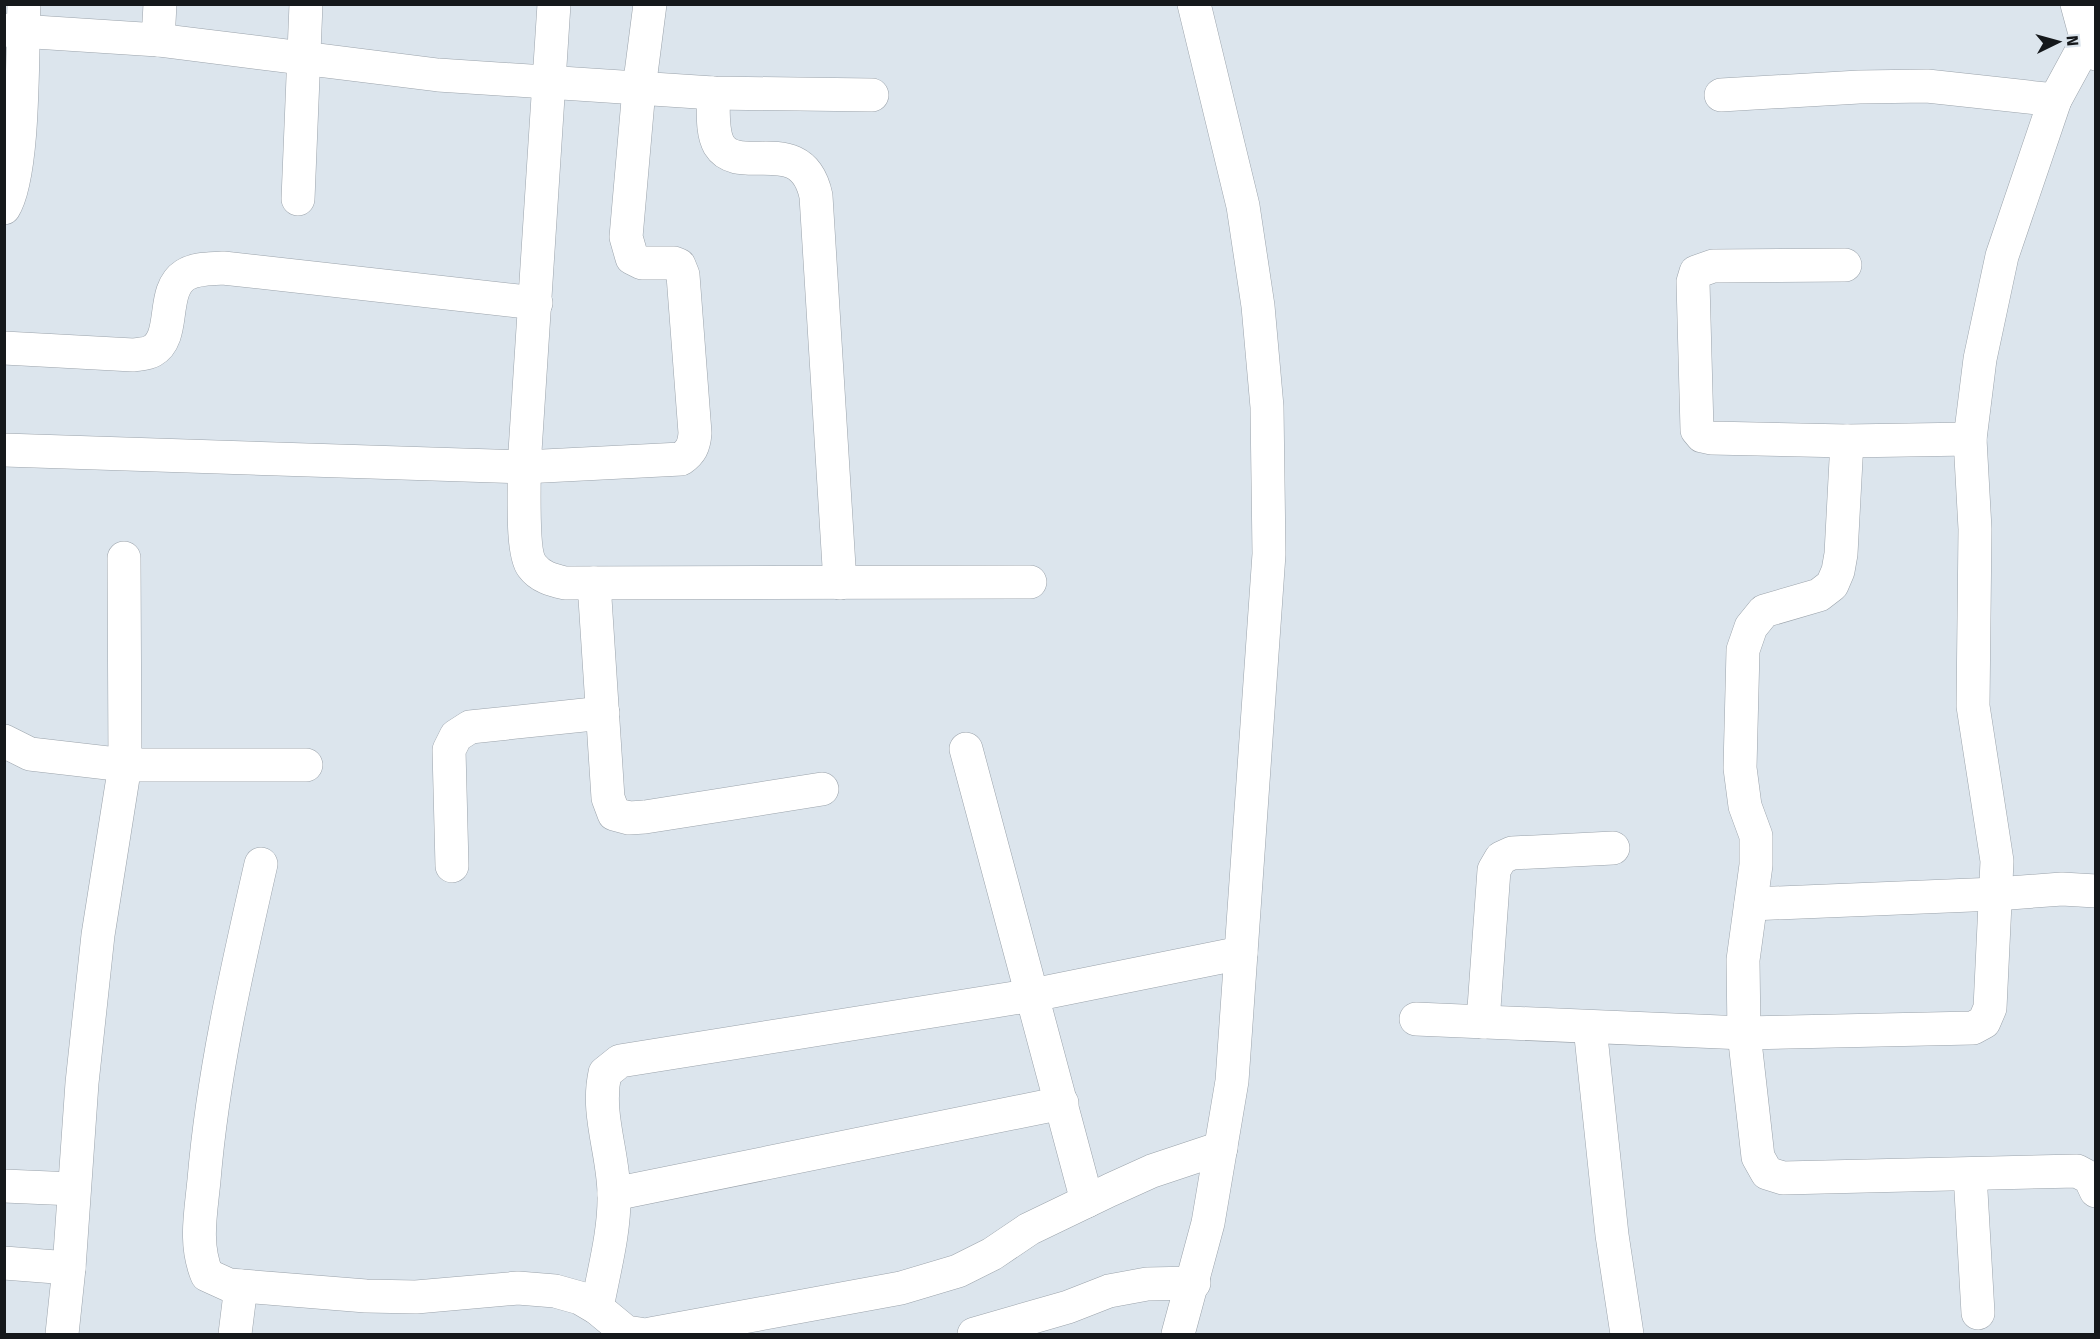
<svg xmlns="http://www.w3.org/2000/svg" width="2100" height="1339" viewBox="0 0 2100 1339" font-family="'Fira Sans',sans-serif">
<rect width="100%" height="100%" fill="#dce5ed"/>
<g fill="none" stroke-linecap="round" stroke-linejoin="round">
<g stroke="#9ba3ab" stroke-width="34">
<g id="minor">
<path d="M 554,4 L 524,467 C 525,487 521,552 532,566 C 540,577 552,580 565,583 L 1030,582"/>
<path d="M 2077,4 L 2087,41 L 2096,54"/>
<path d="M 4,30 L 158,40 L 438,75 L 713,93 L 872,95"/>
<path d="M 158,40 L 160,4"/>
<path d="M 713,93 C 714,108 711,131 719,145 C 739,178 802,130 816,196 L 840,583"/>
<path d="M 1721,95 L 1859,87 L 1927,86 L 2055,100"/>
<path d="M 298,199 L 306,4"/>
<path d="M 4,208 C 25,175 22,49 24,4"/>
<path d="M 1845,265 L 1713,266 L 1696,272 L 1693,282 L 1697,430 L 1702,436 L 1711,438 L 1847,441 L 1970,439"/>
<path d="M 4,348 L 133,355 C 138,354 147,354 152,351 C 177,337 160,291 185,275 C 196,268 211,269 223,268 L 536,303"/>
<path d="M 1847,441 L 1841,554 L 1838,571 L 1832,585 L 1819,595 L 1764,611 L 1751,627 L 1743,650 L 1740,768 L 1745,806 L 1756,836 L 1756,865 L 1743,960 L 1744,1033 L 1758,1157 L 1767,1173 L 1783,1178 L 2077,1171 L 2090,1178 L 2096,1191"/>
<path d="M 4,450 L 524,467 L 681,459 C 691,452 694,446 695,433 L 683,275 L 679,265 L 674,263 L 642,263 L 632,258 L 626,237 L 639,89 L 650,4"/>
<path d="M 594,583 L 608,798 L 614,814 L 629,818 L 645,817 L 822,789"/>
<path d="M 4,741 L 30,754 L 125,765 L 306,765"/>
<path d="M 966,749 L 1087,1201"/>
<path d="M 261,864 C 237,969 213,1073 204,1180 C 201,1212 194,1244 207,1275 L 229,1285 L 366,1296 L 416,1297 L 518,1288 L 555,1291 L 580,1298 L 597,1308 L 626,1332 L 640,1334"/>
<path d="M 452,866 L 449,750 L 456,736 L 470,727 L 603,713"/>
<path d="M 1751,904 L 1996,894 L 2062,889 L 2096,891"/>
<path d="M 1416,1019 L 1744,1033 L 1973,1028 L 1984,1022 L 1990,1008 L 1997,861 L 1973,706 L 1975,529 L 1970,439 L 1980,359 L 2002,256 L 2055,100 L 2087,41"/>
<path d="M 1483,1022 L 1494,870 L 1501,858 L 1512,853 L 1613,848"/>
<path d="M 1590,1027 L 1612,1235 L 1627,1334"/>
<path d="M 1970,1174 L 1978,1313"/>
<path d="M 4,1186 L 74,1189"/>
<path d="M 614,1194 L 1062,1103"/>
<path d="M 4,1263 L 69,1268"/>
<path d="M 597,1308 C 604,1270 615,1231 614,1193 C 613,1151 596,1114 605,1073 L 620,1061 L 1033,995 L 1241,953"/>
<path d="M 62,1334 L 69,1268 L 82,1083 L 98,935 L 125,765 L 124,558"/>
<path d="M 235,1334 L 241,1286"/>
<path d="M 650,1334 L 901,1288 L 958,1271 L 992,1254 L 1029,1229 L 1110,1190 L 1152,1171 L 1221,1148"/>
<path d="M 974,1334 L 1068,1307 L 1109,1291 L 1147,1284 L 1194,1283"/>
<path d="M 1178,1334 L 1208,1223 L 1232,1081 L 1269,554 L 1267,407 L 1258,306 L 1243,206 L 1194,4"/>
</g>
</g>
<use href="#minor" stroke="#fff" stroke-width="33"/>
</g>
<rect width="2100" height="1339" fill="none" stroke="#15181b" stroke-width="12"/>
<g transform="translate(2058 42) rotate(85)" stroke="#dce5ed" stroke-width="4.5" paint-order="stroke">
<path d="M0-4.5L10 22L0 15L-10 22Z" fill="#15181b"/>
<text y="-9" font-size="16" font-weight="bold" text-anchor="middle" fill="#15181b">N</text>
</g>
</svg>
